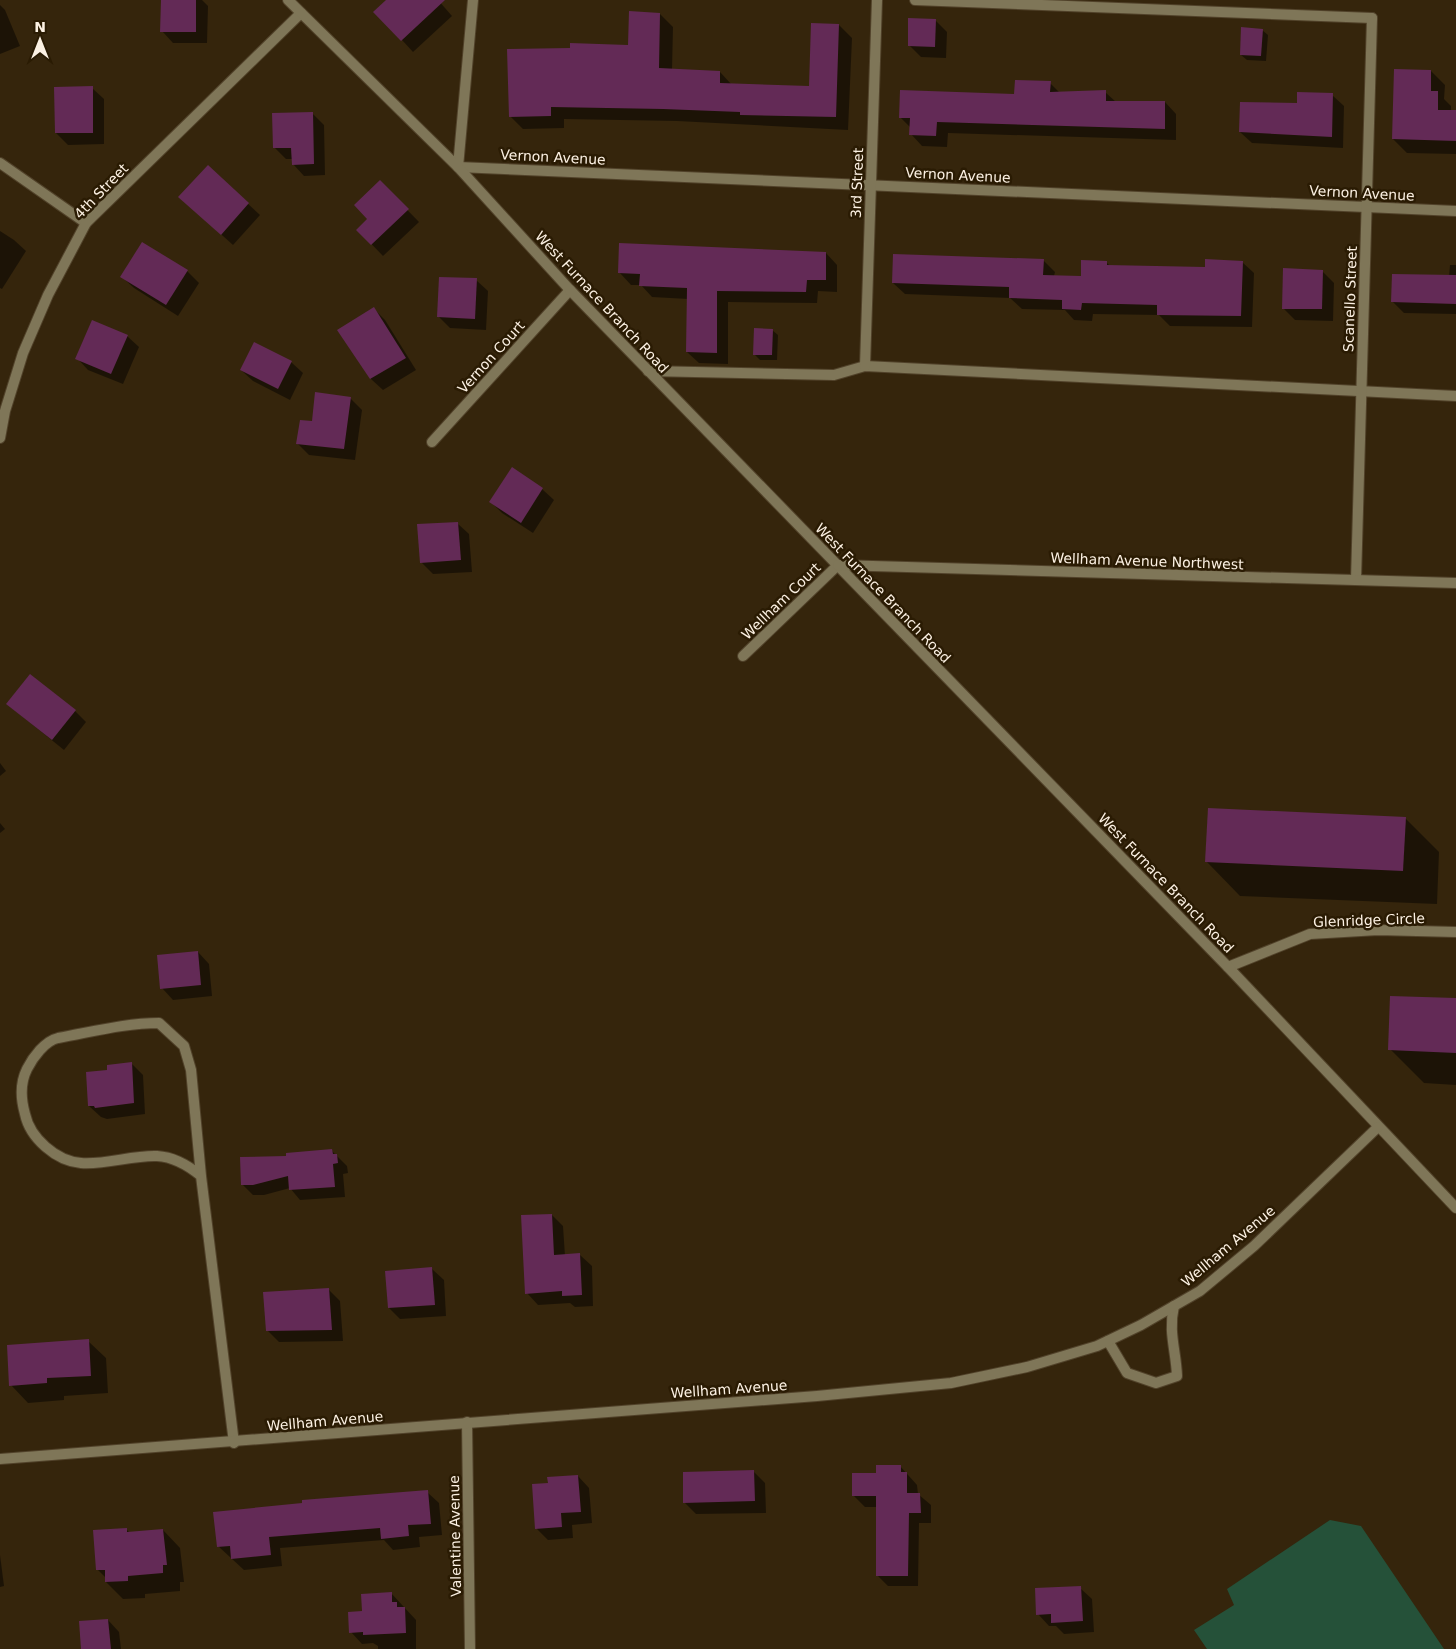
<svg xmlns="http://www.w3.org/2000/svg" width="1456" height="1649" viewBox="0 0 1456 1649" font-family="'DejaVu Sans',sans-serif">
<rect width="100%" height="100%" fill="#35250c"/>
<path fill="#255139" d="M 1330,1520 L 1361,1526 L 1444,1649 L 1207,1649 L 1194,1630 L 1234,1605 L 1227,1589 Z"/>
<g fill="#0007">
<path d="M 162,0 L 202,0 L 208,6 L 207,43 L 173,43 L 162,31 Z"/>
<path d="M 388,0 L 438,0 L 452,16 L 413,52 L 402,40 Z"/>
<path d="M 0,5 L 5,10 L 20,46 L 0,54 Z"/>
<path d="M 660,14 L 673,27 L 672,70 L 720,72 L 732,85 L 811,87 L 839,25 L 852,38 L 848,130 L 677,121 L 564,119 L 564,128 L 523,129 L 510,116 L 629,46 Z"/>
<path d="M 935,20 L 947,32 L 946,58 L 921,57 L 909,45 Z"/>
<path d="M 1262,30 L 1268,35 L 1266,61 L 1247,60 L 1241,55 Z"/>
<path d="M 1431,71 L 1445,85 L 1444,99 L 1451,106 L 1451,111 L 1456,112 L 1456,154 L 1407,153 L 1393,139 Z"/>
<path d="M 1050,83 L 1060,93 L 1105,92 L 1116,102 L 1165,102 L 1176,114 L 1176,140 L 948,133 L 947,147 L 922,146 L 911,134 L 911,128 L 900,117 L 1015,95 Z"/>
<path d="M 92,88 L 104,99 L 104,144 L 68,145 L 56,133 Z"/>
<path d="M 1332,95 L 1344,106 L 1343,148 L 1252,143 L 1240,132 L 1298,105 Z"/>
<path d="M 312,113 L 324,125 L 325,175 L 304,176 L 293,164 L 293,159 L 286,159 L 274,147 Z"/>
<path d="M 208,167 L 260,215 L 233,245 L 192,208 Z"/>
<path d="M 380,182 L 419,222 L 383,256 L 358,230 L 369,219 Z"/>
<path d="M 0,231 L 14,240 L 26,251 L 2,289 L 0,288 Z"/>
<path d="M 826,253 L 837,265 L 837,292 L 818,291 L 817,303 L 728,302 L 728,364 L 699,363 L 687,352 L 688,299 L 652,297 L 641,285 L 631,285 L 620,273 Z"/>
<path d="M 1043,260 L 1055,272 L 1054,276 L 1082,277 L 1106,262 L 1110,266 L 1206,269 L 1242,262 L 1254,273 L 1252,327 L 1170,326 L 1159,315 L 1093,314 L 1092,321 L 1074,320 L 1065,310 L 1022,309 L 1010,298 L 905,294 L 893,283 Z"/>
<path d="M 1450,265 L 1456,265 L 1456,314 L 1404,313 L 1392,301 L 1449,277 Z"/>
<path d="M 187,271 L 199,283 L 178,316 L 134,288 L 122,277 Z"/>
<path d="M 1322,271 L 1334,283 L 1333,321 L 1295,320 L 1283,308 Z"/>
<path d="M 476,280 L 488,291 L 486,330 L 450,328 L 438,316 Z"/>
<path d="M 374,309 L 385,320 L 416,370 L 383,390 L 371,379 L 339,330 Z"/>
<path d="M 772,330 L 778,335 L 777,360 L 760,360 L 754,354 Z"/>
<path d="M 127,336 L 139,347 L 123,384 L 88,370 L 77,358 Z"/>
<path d="M 291,362 L 303,373 L 290,400 L 253,381 L 241,370 Z"/>
<path d="M 350,398 L 362,410 L 355,460 L 309,455 L 298,444 L 313,423 Z"/>
<path d="M 542,489 L 554,500 L 533,533 L 502,513 L 491,502 Z"/>
<path d="M 457,523 L 469,534 L 472,572 L 433,574 L 421,562 Z"/>
<path d="M 7,704 L 75,711 L 86,722 L 64,750 Z"/>
<path d="M 0,763 L 6,771 L 0,776 Z"/>
<path d="M 1405,818 L 1439,852 L 1437,904 L 1240,896 L 1207,862 Z"/>
<path d="M 0,823 L 5,829 L 0,833 Z"/>
<path d="M 198,952 L 209,964 L 212,996 L 173,1000 L 162,988 Z"/>
<path d="M 1456,1000 L 1456,1085 L 1424,1083 L 1390,1049 Z"/>
<path d="M 131,1063 L 143,1075 L 145,1114 L 107,1119 L 101,1117 L 89,1106 L 109,1071 Z"/>
<path d="M 332,1151 L 347,1166 L 348,1173 L 343,1174 L 345,1197 L 300,1200 L 290,1188 L 264,1195 L 253,1195 L 242,1184 L 288,1157 Z"/>
<path d="M 552,1215 L 563,1226 L 565,1256 L 580,1255 L 592,1266 L 593,1306 L 575,1307 L 570,1303 L 538,1305 L 527,1293 Z"/>
<path d="M 432,1269 L 444,1280 L 446,1316 L 400,1319 L 389,1308 Z"/>
<path d="M 328,1289 L 340,1301 L 343,1341 L 279,1342 L 267,1330 Z"/>
<path d="M 88,1341 L 106,1358 L 108,1393 L 64,1396 L 64,1400 L 28,1403 L 11,1385 Z"/>
<path d="M 900,1466 L 917,1485 L 918,1494 L 931,1505 L 931,1523 L 919,1523 L 918,1586 L 888,1586 L 877,1575 L 877,1507 L 865,1507 L 854,1496 L 877,1474 Z"/>
<path d="M 754,1472 L 765,1483 L 766,1513 L 696,1514 L 684,1502 Z"/>
<path d="M 578,1476 L 589,1488 L 592,1523 L 572,1525 L 573,1538 L 548,1540 L 537,1529 L 549,1484 Z"/>
<path d="M 427,1492 L 439,1503 L 442,1535 L 419,1537 L 420,1547 L 393,1550 L 384,1540 L 280,1548 L 282,1566 L 244,1570 L 218,1546 Z"/>
<path d="M 126,1529 L 130,1533 L 163,1530 L 180,1548 L 184,1582 L 180,1582 L 180,1591 L 145,1594 L 145,1598 L 123,1599 L 106,1582 L 106,1578 L 98,1570 Z"/>
<path d="M 0,1555 L 4,1586 L 0,1587 Z"/>
<path d="M 1080,1588 L 1092,1599 L 1094,1632 L 1064,1634 L 1056,1626 L 1049,1626 L 1038,1614 Z"/>
<path d="M 391,1593 L 416,1620 L 416,1649 L 378,1649 L 378,1646 L 373,1643 L 362,1644 L 351,1632 L 363,1612 Z"/>
<path d="M 108,1620 L 119,1632 L 121,1649 L 82,1649 Z"/>
</g>
<g fill="#632a56">
<path d="M 161,0 L 196,0 L 196,32 L 160,32 Z"/>
<path d="M 386,0 L 445,0 L 401,41 L 373,12 Z"/>
<path d="M 629,11 L 660,13 L 659,68 L 720,71 L 720,83 L 809,86 L 811,23 L 839,24 L 836,117 L 740,115 L 740,112 L 663,109 L 551,107 L 551,116 L 509,117 L 507,49 L 570,48 L 570,43 L 628,45 Z"/>
<path d="M 908,18 L 936,19 L 935,47 L 908,46 Z"/>
<path d="M 1241,27 L 1263,29 L 1261,56 L 1240,55 Z"/>
<path d="M 1394,69 L 1431,70 L 1431,91 L 1438,91 L 1438,110 L 1456,110 L 1456,141 L 1392,139 Z"/>
<path d="M 1015,80 L 1051,81 L 1050,92 L 1106,90 L 1106,101 L 1165,101 L 1165,129 L 937,122 L 936,136 L 909,135 L 910,118 L 899,118 L 900,90 L 1014,94 Z"/>
<path d="M 93,86 L 93,133 L 55,133 L 54,87 Z"/>
<path d="M 1297,92 L 1333,93 L 1332,137 L 1239,132 L 1240,102 L 1297,103 Z"/>
<path d="M 313,112 L 314,164 L 292,165 L 291,148 L 273,148 L 272,113 Z"/>
<path d="M 208,165 L 249,203 L 221,235 L 178,197 Z"/>
<path d="M 380,180 L 409,209 L 371,245 L 356,230 L 367,219 L 354,205 Z"/>
<path d="M 142,242 L 188,270 L 166,305 L 120,277 Z"/>
<path d="M 619,243 L 826,252 L 826,280 L 807,280 L 806,292 L 717,291 L 717,353 L 686,352 L 687,288 L 639,286 L 640,274 L 618,273 Z"/>
<path d="M 893,254 L 1044,259 L 1043,275 L 1081,276 L 1081,260 L 1107,261 L 1107,265 L 1205,267 L 1205,259 L 1243,261 L 1241,316 L 1157,315 L 1157,305 L 1082,303 L 1081,310 L 1062,309 L 1062,300 L 1009,298 L 1009,287 L 892,283 Z"/>
<path d="M 1283,268 L 1323,270 L 1322,309 L 1282,309 Z"/>
<path d="M 1392,274 L 1456,275 L 1456,304 L 1391,302 Z"/>
<path d="M 439,277 L 477,278 L 475,319 L 437,317 Z"/>
<path d="M 374,307 L 406,358 L 370,379 L 337,330 Z"/>
<path d="M 92,320 L 128,335 L 111,374 L 75,359 Z"/>
<path d="M 754,328 L 773,329 L 772,355 L 753,355 Z"/>
<path d="M 254,342 L 292,361 L 278,389 L 240,370 Z"/>
<path d="M 315,392 L 351,397 L 344,449 L 296,444 L 300,420 L 312,421 Z"/>
<path d="M 512,467 L 543,488 L 521,523 L 489,502 Z"/>
<path d="M 458,522 L 461,560 L 420,563 L 417,524 Z"/>
<path d="M 30,674 L 76,710 L 52,740 L 6,704 Z"/>
<path d="M 1208,808 L 1406,817 L 1403,871 L 1205,862 Z"/>
<path d="M 198,951 L 201,985 L 160,989 L 157,955 Z"/>
<path d="M 1390,996 L 1456,998 L 1456,1053 L 1388,1050 Z"/>
<path d="M 132,1062 L 134,1103 L 95,1108 L 94,1106 L 88,1106 L 86,1072 L 107,1070 L 107,1065 Z"/>
<path d="M 332,1149 L 333,1154 L 337,1154 L 338,1163 L 333,1164 L 335,1187 L 289,1190 L 288,1176 L 253,1185 L 241,1185 L 240,1157 L 286,1156 L 286,1153 Z"/>
<path d="M 552,1214 L 554,1255 L 580,1253 L 582,1295 L 562,1296 L 562,1291 L 525,1294 L 521,1215 Z"/>
<path d="M 432,1267 L 435,1305 L 388,1308 L 385,1271 Z"/>
<path d="M 329,1288 L 332,1330 L 266,1331 L 263,1292 Z"/>
<path d="M 89,1339 L 91,1376 L 47,1378 L 47,1383 L 9,1386 L 7,1345 Z"/>
<path d="M 876,1465 L 901,1465 L 901,1472 L 907,1472 L 907,1493 L 920,1493 L 921,1513 L 909,1513 L 908,1576 L 876,1576 L 876,1496 L 852,1496 L 852,1473 L 876,1473 Z"/>
<path d="M 754,1470 L 755,1501 L 683,1503 L 683,1472 Z"/>
<path d="M 578,1475 L 581,1512 L 561,1513 L 562,1527 L 535,1529 L 532,1484 L 548,1483 L 547,1477 Z"/>
<path d="M 428,1490 L 431,1524 L 408,1525 L 409,1536 L 381,1539 L 380,1528 L 269,1537 L 271,1555 L 231,1559 L 230,1546 L 217,1547 L 213,1512 L 302,1503 L 302,1500 Z"/>
<path d="M 127,1528 L 127,1532 L 163,1529 L 167,1565 L 163,1565 L 163,1573 L 128,1576 L 128,1581 L 105,1582 L 105,1570 L 96,1570 L 93,1530 Z"/>
<path d="M 1081,1586 L 1083,1621 L 1051,1623 L 1051,1614 L 1036,1615 L 1035,1588 Z"/>
<path d="M 392,1592 L 392,1602 L 397,1602 L 397,1607 L 405,1607 L 406,1633 L 363,1635 L 363,1632 L 349,1633 L 348,1612 L 362,1611 L 361,1594 Z"/>
<path d="M 108,1619 L 111,1649 L 81,1649 L 79,1621 Z"/>
</g>
<g fill="none" stroke-linecap="round" stroke-linejoin="round">
<g stroke="#51422a" stroke-width="12">
<g id="service">
<path d="M 915,0 L 1372,18"/>
<path d="M 648,371 L 834,375 L 865,366 L 1456,396"/>
<path d="M 1108,1341 L 1127,1373 L 1156,1383 L 1177,1376 C 1176,1350 1168,1332 1174,1306"/>
</g>
</g>
<g stroke="#51422a" stroke-width="12">
<g id="minor">
<path d="M 473,0 L 458,167 L 1456,211"/>
<path d="M 0,163 L 86,223"/>
<path d="M 865,366 L 877,0"/>
<path d="M 0,438 L 5,411 L 23,353 L 48,295 L 86,223 L 301,13"/>
<path d="M 432,442 L 570,290"/>
<path d="M 1356,580 L 1372,18"/>
<path d="M 743,656 L 838,565"/>
<path d="M 1228,967 L 1310,934 L 1378,930 L 1456,932"/>
<path d="M 201,1176 C 189,1166 174,1157 157,1156 C 132,1155 106,1165 81,1163 C 56,1161 30,1138 25,1114 C 21,1100 20,1083 27,1069 C 33,1057 45,1041 58,1038 C 92,1032 125,1023 159,1023 L 184,1046 L 191,1070 L 201,1176 L 234,1443"/>
<path d="M 467,1422 L 470,1649"/>
</g>
</g>
<g stroke="#51422a" stroke-width="12">
<g id="tertiary">
<path d="M 288,0 L 458,167 L 570,290 L 1228,967 L 1456,1208"/>
<path d="M 838,565 L 1456,583"/>
<path d="M 0,1459 L 817,1396 L 951,1383 L 1027,1367 L 1097,1346 L 1141,1325 L 1200,1291 L 1254,1246 L 1378,1127"/>
</g>
</g>
<use href="#service" stroke="#7f7658" stroke-width="10"/>
<use href="#minor" stroke="#7f7658" stroke-width="10"/>
<use href="#tertiary" stroke="#7f7658" stroke-width="10"/>
</g>
<g text-anchor="middle" stroke-width="5" stroke-linejoin="round" paint-order="stroke">
<g font-size="14" fill="#fcf1e3" stroke="#2a1b03">
<text transform="translate(553 157) rotate(3)" y="5">Vernon Avenue</text>
<text transform="translate(958 175) rotate(3)" y="5">Vernon Avenue</text>
<text transform="translate(857 183) rotate(-88)" y="5">3rd Street</text>
<text transform="translate(101 191) rotate(-46)" y="5">4th Street</text>
<text transform="translate(1362 193) rotate(3)" y="5">Vernon Avenue</text>
<text transform="translate(1350 299) rotate(-88)" y="5">Scanello Street</text>
<text transform="translate(602 302) rotate(47)" y="5">West Furnace Branch Road</text>
<text transform="translate(491 357) rotate(-48)" y="5">Vernon Court</text>
<text transform="translate(1147 561) rotate(2)" y="5">Wellham Avenue Northwest</text>
<text transform="translate(883 593) rotate(46)" y="5">West Furnace Branch Road</text>
<text transform="translate(781 601) rotate(-44)" y="5">Wellham Court</text>
<text transform="translate(1166 883) rotate(46)" y="5">West Furnace Branch Road</text>
<text transform="translate(1369 920) rotate(-2)" y="5">Glenridge Circle</text>
<text transform="translate(1228 1246) rotate(-40)" y="5">Wellham Avenue</text>
<text transform="translate(729 1389) rotate(-4)" y="5">Wellham Avenue</text>
<text transform="translate(325 1421) rotate(-5)" y="5">Wellham Avenue</text>
<text transform="translate(455 1536) rotate(-91)" y="5">Valentine Avenue</text>
</g>
</g>
<g transform="translate(40 40)" stroke="#2a1b03" stroke-width="4" paint-order="stroke">
<path d="M0-4L9 19L0 12L-9 19Z" fill="#fcf1e3"/>
<text y="-8" font-size="14" font-weight="bold" text-anchor="middle" fill="#fcf1e3">N</text>
</g>
</svg>
